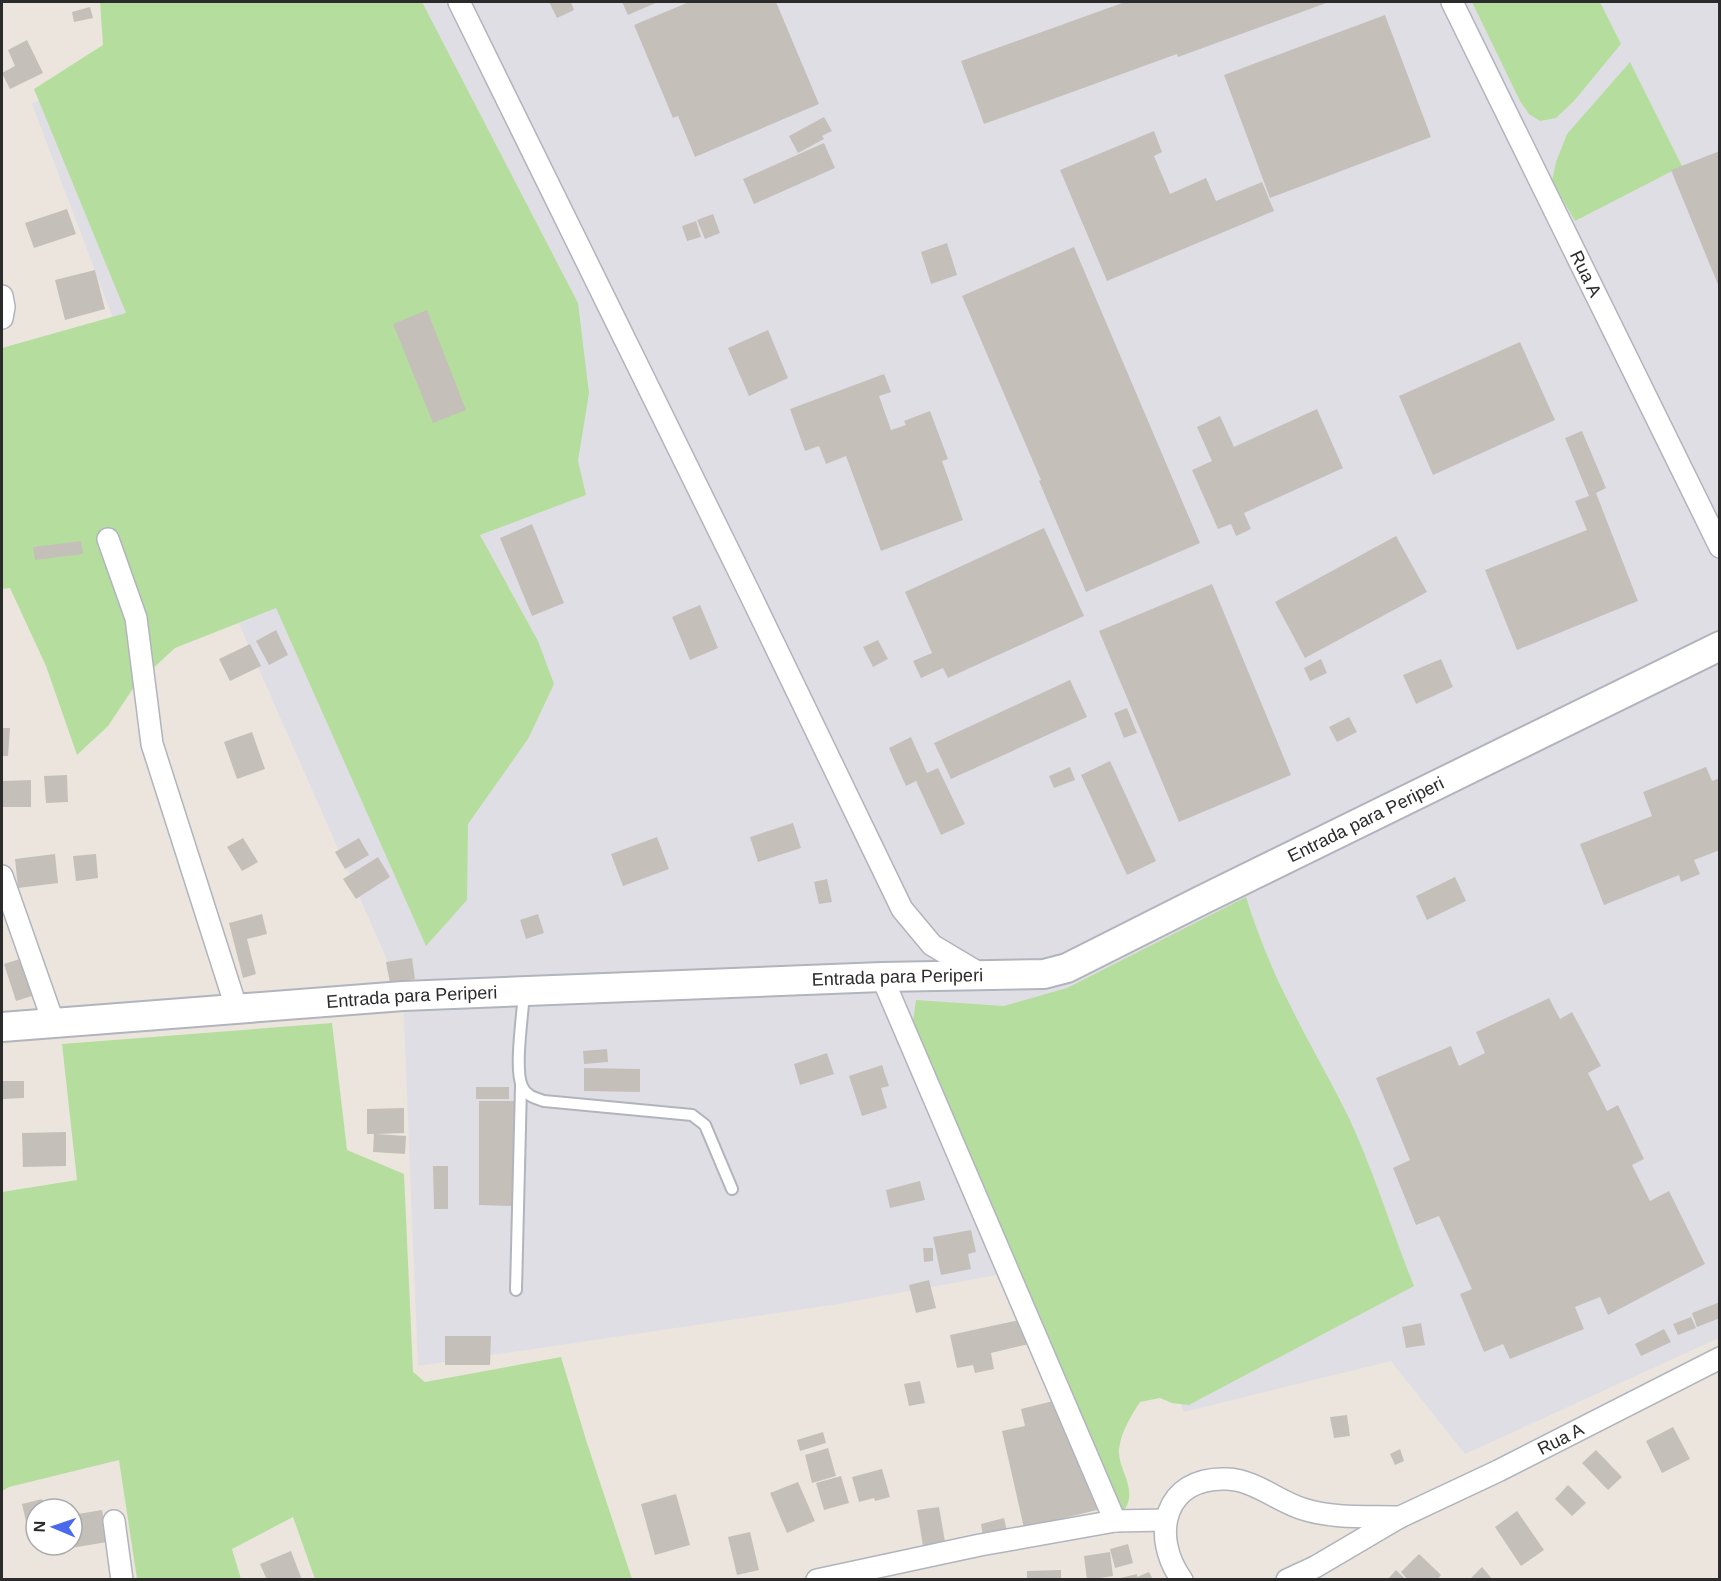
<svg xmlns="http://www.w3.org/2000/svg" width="1721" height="1581" viewBox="0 0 1721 1581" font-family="Arial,sans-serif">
<rect width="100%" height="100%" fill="#ebe5de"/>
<path fill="#e0dee5" d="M 106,2 L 1719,2 L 1719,1338 L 1465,1454 L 1391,1361 L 1184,1412 L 1169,1374 L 1008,1273 L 838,1304 L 418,1366 L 403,996 L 165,456 L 32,104 L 127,53 Z"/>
<g fill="#b5de9e">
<path d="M 100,2 L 422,2 L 578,303 L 589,393 L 578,461 L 586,495 L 480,535 L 538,641 L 554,684 L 528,739 L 468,824 L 467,900 L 426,946 L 276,608 L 175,648 L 136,684 L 108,726 L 77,755 L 46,666 L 10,588 L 2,589 L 2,348 L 126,313 L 34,89 L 103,45 Z"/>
<path d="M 1472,2 L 1600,2 L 1621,44 L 1574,101 L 1556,118 L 1540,121 L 1529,114 L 1520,101 Z"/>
<path d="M 1630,62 L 1682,166 L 1575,221 L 1552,181 L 1556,162 L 1567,134 Z"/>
<path d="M 1246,897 C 1258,935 1273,972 1291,1007 C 1309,1044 1330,1079 1348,1116 C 1374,1171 1391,1229 1414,1286 L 1189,1405 L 1172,1403 L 1160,1398 L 1140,1402 C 1131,1416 1121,1432 1119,1449 C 1117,1469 1140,1490 1123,1512 L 1118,1514 L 913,1021 L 916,1000 L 1004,1006 L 1067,988 Z"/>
<path d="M 332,1023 L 347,1150 L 404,1174 L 413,1372 L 425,1382 L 561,1357 L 586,1440 L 632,1579 L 315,1579 L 293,1517 L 232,1549 L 241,1579 L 137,1579 L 119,1460 L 9,1487 L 2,1491 L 2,1192 L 77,1180 L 62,1044 Z"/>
</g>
<g fill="#c4c0b9">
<path d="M 549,2 L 571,2 L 574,10 L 557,18 Z"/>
<path d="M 622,2 L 658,2 L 628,15 Z"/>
<path d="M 689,2 L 776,2 L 819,104 L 695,157 L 678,116 L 673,118 L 634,25 Z"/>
<path d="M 1125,2 L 1329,2 L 1178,57 L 1177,54 L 984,124 L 961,61 Z"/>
<path d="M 90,7 L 93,18 L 74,22 L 72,12 Z"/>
<path d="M 1385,15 L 1431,137 L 1270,198 L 1224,75 Z"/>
<path d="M 27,40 L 43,73 L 10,89 L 2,73 L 15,66 L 8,50 Z"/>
<path d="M 824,117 L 832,131 L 822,136 L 824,139 L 798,153 L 789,136 Z"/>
<path d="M 1154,131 L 1162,152 L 1154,156 L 1170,194 L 1206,178 L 1216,201 L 1262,182 L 1274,211 L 1107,281 L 1060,170 Z"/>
<path d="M 824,143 L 835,168 L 754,204 L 743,179 Z"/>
<path d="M 1720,151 L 1720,287 L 1719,287 L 1671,170 Z"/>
<path d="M 67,209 L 76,234 L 34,248 L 25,223 Z"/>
<path d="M 713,214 L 720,233 L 705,239 L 697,220 Z"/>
<path d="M 696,221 L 701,237 L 687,241 L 682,226 Z"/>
<path d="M 947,243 L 957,275 L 931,284 L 921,252 Z"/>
<path d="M 1074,247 L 1200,543 L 1086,592 L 1039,481 L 1041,480 L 962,296 Z"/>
<path d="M 95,270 L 105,309 L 65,320 L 55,280 Z"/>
<path d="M 427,310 L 466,410 L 433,423 L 393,324 Z"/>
<path d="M 768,330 L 788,378 L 749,396 L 728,348 Z"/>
<path d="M 1520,342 L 1555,420 L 1433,475 L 1399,396 Z"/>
<path d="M 884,374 L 891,392 L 879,396 L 891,430 L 906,425 L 904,421 L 930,411 L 948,459 L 942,461 L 963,520 L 881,551 L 846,456 L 826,464 L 819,446 L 805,451 L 790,409 Z"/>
<path d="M 1317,409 L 1343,468 L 1244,513 L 1251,529 L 1236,536 L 1231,524 L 1218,529 L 1192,470 L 1212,461 L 1197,427 L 1220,416 L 1234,447 Z"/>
<path d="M 1582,431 L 1606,488 L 1596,493 L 1638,601 L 1517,650 L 1485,570 L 1587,530 L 1575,501 L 1589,496 L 1565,438 Z"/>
<path d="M 532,524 L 564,603 L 532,616 L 500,538 Z"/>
<path d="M 1044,528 L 1084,616 L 948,678 L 943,668 L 921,678 L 913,661 L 932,653 L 905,592 Z"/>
<path d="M 1396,536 L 1427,592 L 1305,658 L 1275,602 Z"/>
<path d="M 81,541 L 83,554 L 35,560 L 33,547 Z"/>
<path d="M 1212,584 L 1291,775 L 1179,822 L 1099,631 Z"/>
<path d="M 700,605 L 718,648 L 690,660 L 672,617 Z"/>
<path d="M 276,630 L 288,655 L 269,665 L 256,641 Z"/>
<path d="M 878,640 L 888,659 L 873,667 L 863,647 Z"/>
<path d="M 250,644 L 261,666 L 230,681 L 219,659 Z"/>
<path d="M 1321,659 L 1327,673 L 1310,681 L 1304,668 Z"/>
<path d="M 1441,659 L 1453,687 L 1416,704 L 1403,675 Z"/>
<path d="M 1070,680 L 1087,717 L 951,779 L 934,743 Z"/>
<path d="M 1127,708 L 1137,733 L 1124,738 L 1114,713 Z"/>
<path d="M 1349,717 L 1357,732 L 1337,742 L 1329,727 Z"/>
<path d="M 2,728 L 10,728 L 8,756 L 2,756 Z"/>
<path d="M 252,732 L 265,769 L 237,779 L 224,742 Z"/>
<path d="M 911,737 L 927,773 L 938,768 L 965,824 L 941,835 L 916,781 L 906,786 L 889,748 Z"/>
<path d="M 1110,761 L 1156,861 L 1127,875 L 1081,775 Z"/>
<path d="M 1070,767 L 1075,780 L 1054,788 L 1049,776 Z"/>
<path d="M 1706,767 L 1712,781 L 1720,778 L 1720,850 L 1694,860 L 1700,874 L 1681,882 L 1679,875 L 1604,905 L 1580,844 L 1652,816 L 1643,792 Z"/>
<path d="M 67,775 L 68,802 L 46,803 L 44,776 Z"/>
<path d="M 31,780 L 31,807 L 3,807 L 3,781 Z"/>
<path d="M 793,823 L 801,848 L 758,862 L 750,837 Z"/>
<path d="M 657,837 L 669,869 L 623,886 L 611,854 Z"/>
<path d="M 243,838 L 258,862 L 242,871 L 227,847 Z"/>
<path d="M 359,838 L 369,855 L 345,869 L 335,852 Z"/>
<path d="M 55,854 L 58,883 L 18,888 L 15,859 Z"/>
<path d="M 96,854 L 98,878 L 76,881 L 73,856 Z"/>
<path d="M 378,857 L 390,877 L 356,899 L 343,879 Z"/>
<path d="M 1455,877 L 1466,901 L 1427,920 L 1416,896 Z"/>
<path d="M 827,879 L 832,902 L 819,904 L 814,882 Z"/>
<path d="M 262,914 L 267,934 L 247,939 L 256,974 L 243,978 L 229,923 Z"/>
<path d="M 538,914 L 544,933 L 526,939 L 520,920 Z"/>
<path d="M 23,958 L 35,995 L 16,1001 L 4,964 Z"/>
<path d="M 412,958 L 415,979 L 390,983 L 386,962 Z"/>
<path d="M 1549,998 L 1560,1019 L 1572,1012 L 1601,1066 L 1588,1073 L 1607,1111 L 1618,1105 L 1644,1159 L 1632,1165 L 1650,1201 L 1669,1191 L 1705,1264 L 1608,1315 L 1600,1297 L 1575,1307 L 1584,1329 L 1510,1359 L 1503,1344 L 1484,1352 L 1460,1294 L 1472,1289 L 1439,1216 L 1416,1225 L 1393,1168 L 1410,1160 L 1376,1078 L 1451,1046 L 1459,1066 L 1485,1053 L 1476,1032 Z"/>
<path d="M 607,1049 L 608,1062 L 584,1064 L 583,1051 Z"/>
<path d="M 827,1053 L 834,1074 L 800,1085 L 794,1064 Z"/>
<path d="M 882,1065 L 889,1086 L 881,1088 L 887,1108 L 862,1116 L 849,1076 Z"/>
<path d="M 584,1068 L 640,1069 L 640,1092 L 584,1091 Z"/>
<path d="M 2,1081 L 24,1081 L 24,1098 L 2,1099 Z"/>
<rect x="476" y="1087" width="33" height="12"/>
<path d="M 479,1101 L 514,1101 L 514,1206 L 479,1205 Z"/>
<path d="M 404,1108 L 404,1133 L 376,1134 L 406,1136 L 405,1154 L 373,1152 L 374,1134 L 367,1134 L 367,1109 Z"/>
<path d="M 66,1132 L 66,1166 L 23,1167 L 22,1133 Z"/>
<path d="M 433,1166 L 448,1166 L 448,1209 L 434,1209 Z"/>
<path d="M 920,1181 L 925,1200 L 890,1208 L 886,1190 Z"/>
<path d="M 971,1230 L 976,1252 L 968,1254 L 971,1269 L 941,1275 L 933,1237 Z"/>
<path d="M 923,1248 L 933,1248 L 933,1261 L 924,1262 Z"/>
<path d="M 929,1280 L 936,1308 L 916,1313 L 909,1285 Z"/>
<path d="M 1720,1302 L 1720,1318 L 1697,1327 L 1692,1313 Z"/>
<path d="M 1691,1317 L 1696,1328 L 1678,1335 L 1673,1324 Z"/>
<path d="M 1024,1319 L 1029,1344 L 991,1353 L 994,1369 L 975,1373 L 973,1365 L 957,1368 L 950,1335 Z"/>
<path d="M 1421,1323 L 1425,1345 L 1406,1348 L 1402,1327 Z"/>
<path d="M 1664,1329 L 1671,1342 L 1641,1356 L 1635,1344 Z"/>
<path d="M 445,1336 L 491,1336 L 490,1365 L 445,1365 Z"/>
<path d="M 920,1381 L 925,1403 L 909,1406 L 904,1384 Z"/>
<path d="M 1057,1400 L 1101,1509 L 1024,1528 L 1002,1431 L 1025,1426 L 1021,1409 Z"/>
<path d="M 1347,1415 L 1350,1436 L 1334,1438 L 1330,1417 Z"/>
<path d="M 1673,1427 L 1690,1459 L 1662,1473 L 1646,1441 Z"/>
<path d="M 823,1432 L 826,1443 L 800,1451 L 797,1440 Z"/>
<path d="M 828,1448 L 836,1476 L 812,1483 L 805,1455 Z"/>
<path d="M 1400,1449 L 1404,1461 L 1395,1465 L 1390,1454 Z"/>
<path d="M 1596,1450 L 1622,1477 L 1608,1490 L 1582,1463 Z"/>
<path d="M 882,1469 L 890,1497 L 875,1501 L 874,1498 L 859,1502 L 852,1477 Z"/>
<path d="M 841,1476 L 849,1503 L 824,1510 L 816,1483 Z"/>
<path d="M 798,1482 L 815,1521 L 787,1533 L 770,1493 Z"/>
<path d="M 1568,1485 L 1586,1503 L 1572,1516 L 1555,1499 Z"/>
<path d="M 676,1494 L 690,1545 L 655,1555 L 641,1504 Z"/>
<path d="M 42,1499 L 45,1509 L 36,1509 L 36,1524 L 27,1526 L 22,1504 Z"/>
<path d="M 939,1507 L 945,1542 L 923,1546 L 917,1510 Z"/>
<path d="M 102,1510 L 107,1542 L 71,1548 L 72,1515 Z"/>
<path d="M 1517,1511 L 1544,1550 L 1521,1566 L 1495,1527 Z"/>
<path d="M 1004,1518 L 1007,1531 L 983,1536 L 981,1524 Z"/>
<path d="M 750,1532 L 759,1570 L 737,1575 L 728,1537 Z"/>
<path d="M 1128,1544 L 1133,1563 L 1115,1568 L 1110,1549 Z"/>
<path d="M 291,1551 L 302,1580 L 267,1580 L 260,1564 Z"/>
<path d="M 1110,1552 L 1113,1576 L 1087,1580 L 1084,1556 Z"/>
<path d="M 1419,1554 L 1441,1575 L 1437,1580 L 1408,1580 L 1401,1572 Z"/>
<path d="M 1482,1567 L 1493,1580 L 1469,1580 Z"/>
<path d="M 1061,1570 L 1061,1580 L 1027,1580 L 1027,1571 Z"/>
<path d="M 1396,1570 L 1406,1580 L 1387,1580 Z"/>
<path d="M 1149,1572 L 1153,1580 L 1112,1580 L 1137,1574 L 1137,1577 Z"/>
</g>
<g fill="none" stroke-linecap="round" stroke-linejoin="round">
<g stroke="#b1b4bd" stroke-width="14">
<g id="lane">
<path d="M 524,992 C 523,1013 514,1069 522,1086 C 526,1096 535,1098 544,1101 L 692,1115 L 705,1125 L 732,1189"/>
<path d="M 516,1290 L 521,1086"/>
</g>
</g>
<g stroke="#b1b4bd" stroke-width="24">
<g id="street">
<path d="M 459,2 L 750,594 L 902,909 L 932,945 L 984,976"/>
<path id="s1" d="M 1452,2 L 1720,547"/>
<path d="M 2,296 L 4,307 L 2,318"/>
<path d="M 108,539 L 136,618 L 152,744 L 237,1010"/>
<path d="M 2,876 L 54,1024"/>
<path d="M 882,977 L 1115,1521"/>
<path d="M 114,1521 L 122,1580"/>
<path d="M 817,1580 L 980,1545 L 1115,1521 L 1165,1520"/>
<path d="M 1182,1580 C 1150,1536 1164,1476 1227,1479 C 1255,1480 1277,1501 1303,1509 C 1334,1519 1368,1516 1400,1517"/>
<path id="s2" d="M 1287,1580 L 1315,1567 L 1400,1517 L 1498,1471 L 1720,1358"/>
</g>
</g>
<g stroke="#b1b4bd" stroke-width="32">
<g id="secondary">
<path id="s3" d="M 2,1027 L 403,996 L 882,977 L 1044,974 L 1067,968 L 1202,900 L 1720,646"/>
</g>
</g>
<use href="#lane" stroke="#fff" stroke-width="10"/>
<use href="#street" stroke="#fff" stroke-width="21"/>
<use href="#secondary" stroke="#fff" stroke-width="28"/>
</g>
<g text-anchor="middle" stroke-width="5" stroke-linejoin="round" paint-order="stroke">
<g font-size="18" fill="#2b2b2b" stroke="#fff">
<text dy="6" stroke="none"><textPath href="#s1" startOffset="303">Rua A</textPath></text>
<text dy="6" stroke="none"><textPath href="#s3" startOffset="1401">Entrada para Periperi</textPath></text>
<text dy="6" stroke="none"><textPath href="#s3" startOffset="897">Entrada para Periperi</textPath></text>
<text dy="6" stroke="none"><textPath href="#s3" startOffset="411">Entrada para Periperi</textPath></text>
<text dy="6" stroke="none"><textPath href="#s2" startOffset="308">Rua A</textPath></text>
</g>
</g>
<rect width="1721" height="1581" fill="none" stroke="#2b2b2b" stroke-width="6"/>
<g transform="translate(54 1527) rotate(272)"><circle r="28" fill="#ffffff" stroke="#aaaaaa" stroke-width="1.5"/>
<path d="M0-4.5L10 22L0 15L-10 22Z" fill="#4a6aed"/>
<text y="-9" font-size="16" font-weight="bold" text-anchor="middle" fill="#2b2b2b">N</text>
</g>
</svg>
